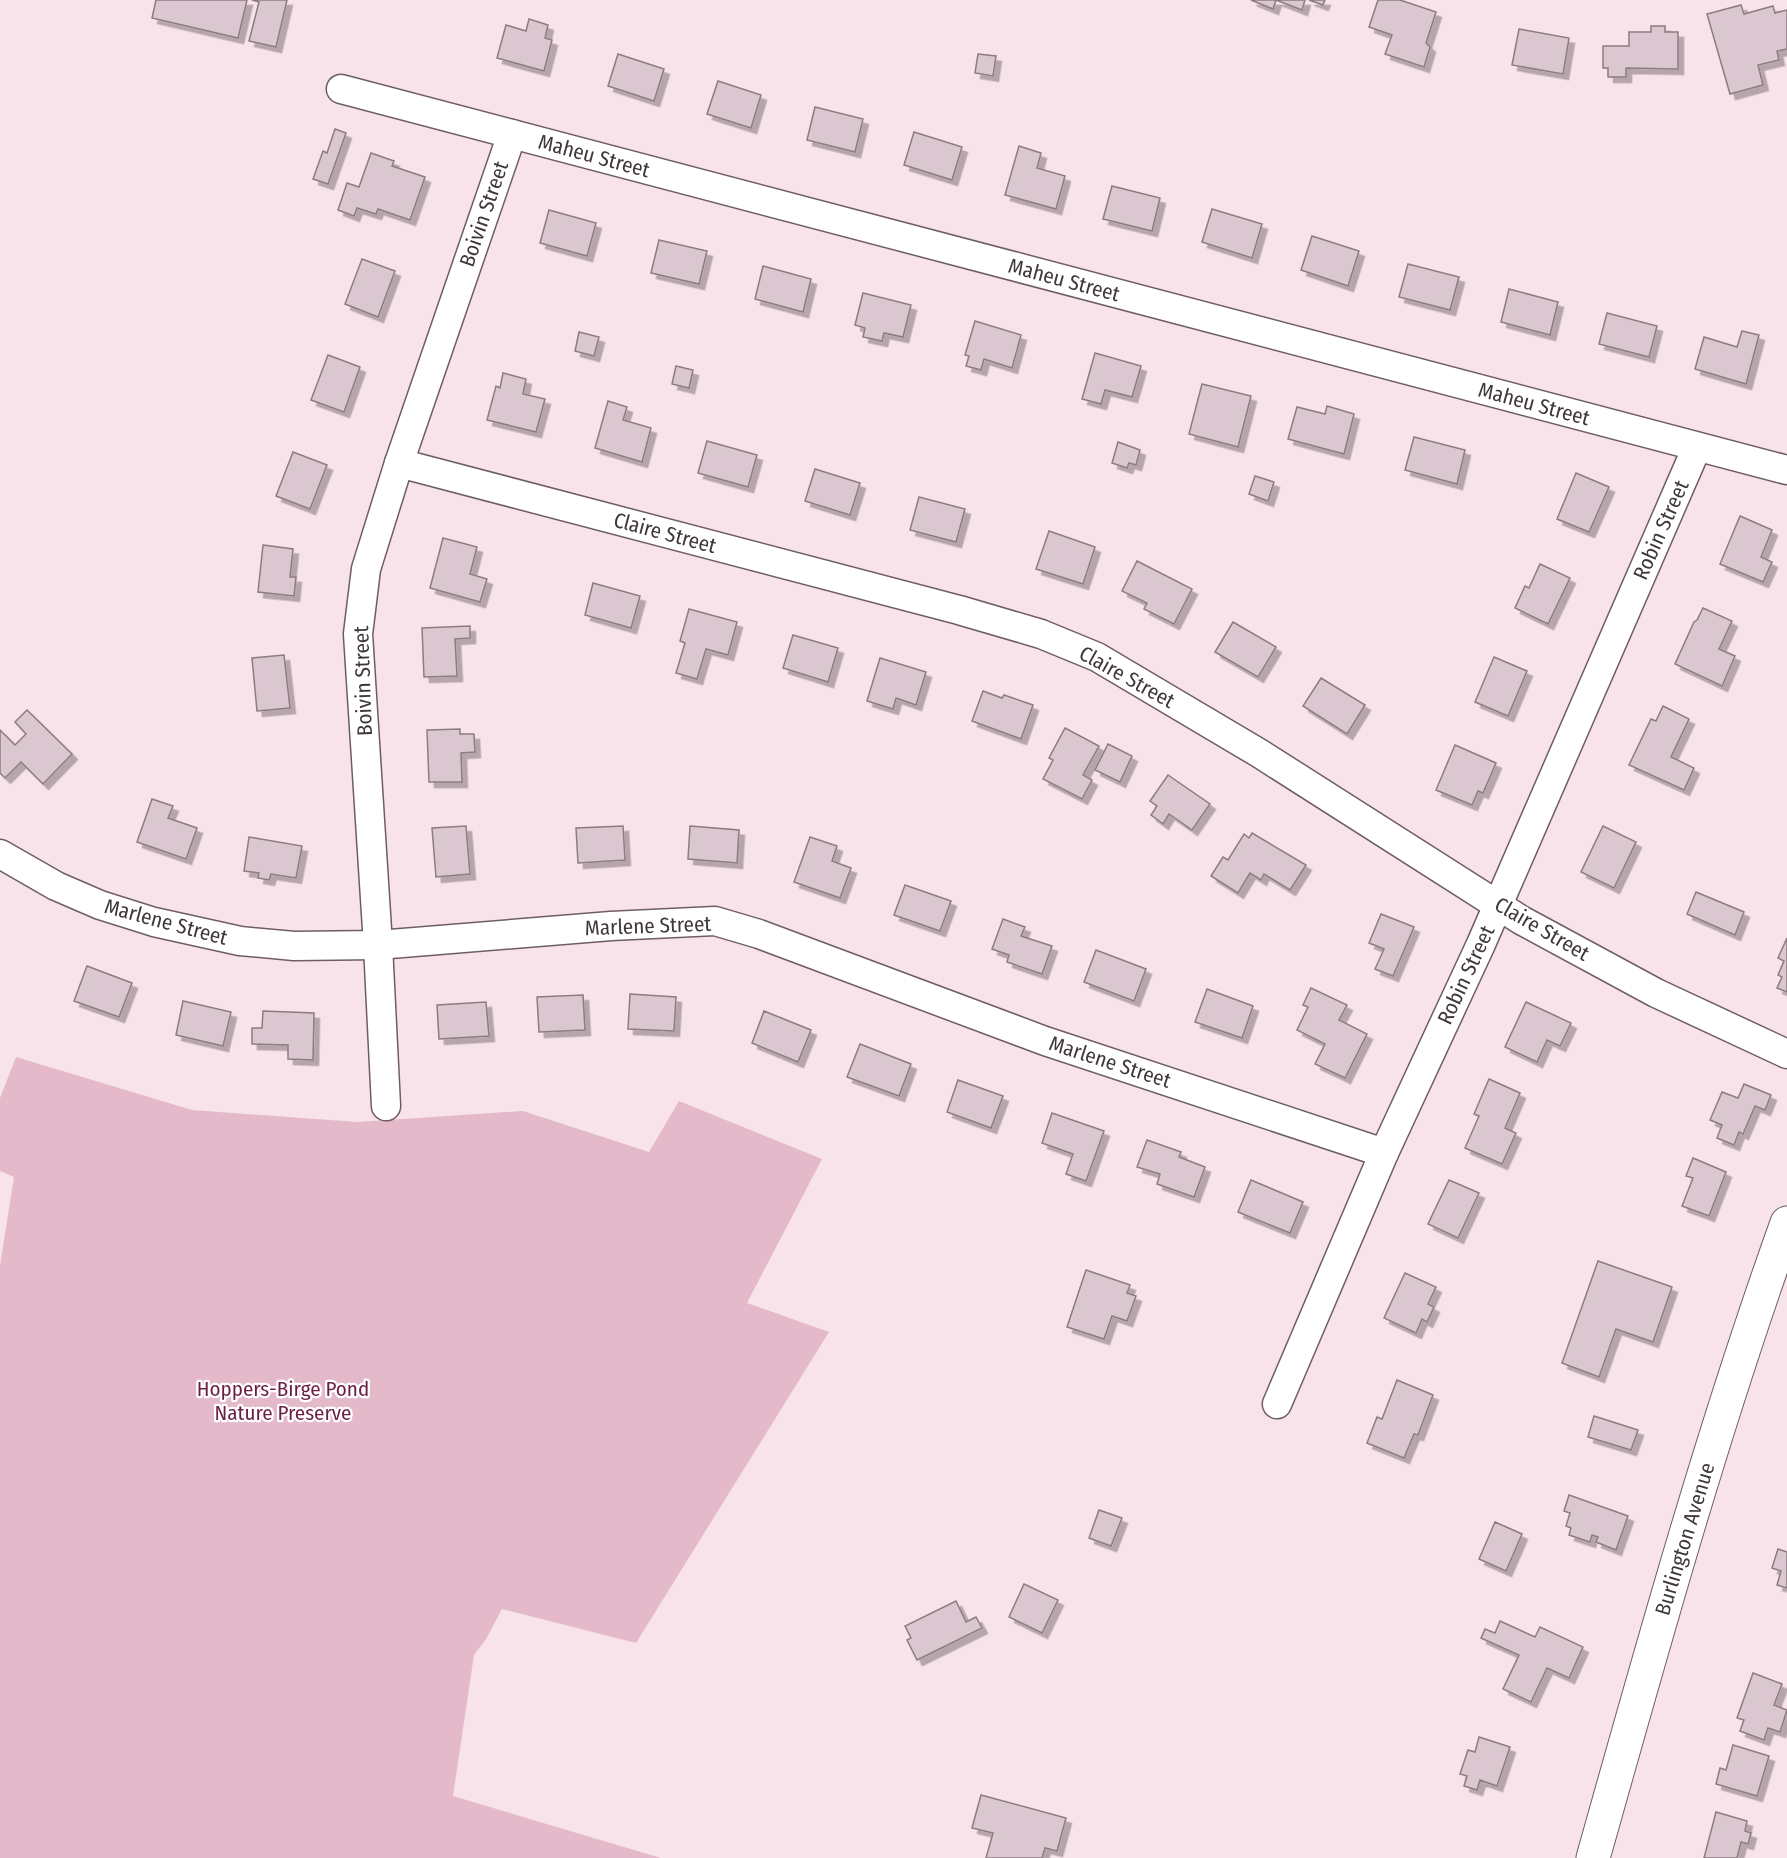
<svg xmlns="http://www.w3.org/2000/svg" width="1787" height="1858" viewBox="0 0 1787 1858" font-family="'Fira Sans Condensed',sans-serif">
<defs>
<filter id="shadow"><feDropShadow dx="5.5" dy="5.5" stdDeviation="0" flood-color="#0004"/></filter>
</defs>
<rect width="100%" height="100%" fill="#f8e3eb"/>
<path fill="#e4bacb" d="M 16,1057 L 192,1110 L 358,1122 L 523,1111 L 649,1152 L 679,1101 L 822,1159 L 747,1303 L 829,1332 L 636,1643 L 502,1609 L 486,1639 L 474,1655 L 453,1796 L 661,1858 L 0,1858 L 0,1266 L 14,1177 L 0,1171 L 0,1098 Z"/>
<g fill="#dbc7cf" stroke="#8d7b82" stroke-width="1.5" filter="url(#shadow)">
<path d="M 156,0 L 247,0 L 238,38 L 152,18 Z"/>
<path d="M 252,0 L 287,0 L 276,47 L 249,41 L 259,2 Z"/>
<path d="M 1251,0 L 1305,0 L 1302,10 L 1276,0 L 1273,9 Z"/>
<path d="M 1309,0 L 1325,0 L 1323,5 Z"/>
<path d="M 1378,0 L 1400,0 L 1436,12 L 1426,43 L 1430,47 L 1424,67 L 1385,54 L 1392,35 L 1369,27 Z"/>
<path d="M 1741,5 L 1744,14 L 1773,6 L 1775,13 L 1787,10 L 1787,49 L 1777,51 L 1779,60 L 1758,65 L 1763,85 L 1730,94 L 1707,14 Z"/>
<path d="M 529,19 L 548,25 L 545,38 L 552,40 L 544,71 L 497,58 L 506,25 L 526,31 Z"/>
<path d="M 1651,26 L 1665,26 L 1665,32 L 1678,32 L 1678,69 L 1626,68 L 1626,77 L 1608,77 L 1608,68 L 1603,68 L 1603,46 L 1629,46 L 1629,32 L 1651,32 Z"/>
<path d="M 1519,29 L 1569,38 L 1563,74 L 1512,65 Z"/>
<path d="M 618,54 L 664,69 L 654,101 L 608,86 Z"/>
<path d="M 978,54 L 996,56 L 993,76 L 975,73 Z"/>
<path d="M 718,81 L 761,95 L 751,128 L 707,114 Z"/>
<path d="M 815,107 L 863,119 L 855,152 L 807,140 Z"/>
<path d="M 335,129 L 346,133 L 328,184 L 313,179 L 323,151 L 327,153 Z"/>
<path d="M 914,132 L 962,147 L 952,180 L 904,165 Z"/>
<path d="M 1019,146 L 1041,153 L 1037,168 L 1065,176 L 1056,209 L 1005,195 Z"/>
<path d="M 371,153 L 394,161 L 392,166 L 425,177 L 410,220 L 378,209 L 376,214 L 357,208 L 354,216 L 338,210 L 347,183 L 359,187 Z"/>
<path d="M 1112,186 L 1160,198 L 1152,231 L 1103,219 Z"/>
<path d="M 1212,209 L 1262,224 L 1252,258 L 1202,242 Z"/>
<path d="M 549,210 L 596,223 L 587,256 L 540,243 Z"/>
<path d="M 1312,236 L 1359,251 L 1348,286 L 1301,270 Z"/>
<path d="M 659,240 L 707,251 L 699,284 L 651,273 Z"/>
<path d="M 362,259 L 395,271 L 378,317 L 345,304 Z"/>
<path d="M 1408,264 L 1459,277 L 1450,310 L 1399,297 Z"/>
<path d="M 763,266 L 811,279 L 803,312 L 755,299 Z"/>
<path d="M 1509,289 L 1558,302 L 1550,335 L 1501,322 Z"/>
<path d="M 863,293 L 911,305 L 903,337 L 884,333 L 882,341 L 863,337 L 865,328 L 855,325 Z"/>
<path d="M 1607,313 L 1657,326 L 1649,357 L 1599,344 Z"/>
<path d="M 975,321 L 1021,335 L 1012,368 L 984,359 L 981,370 L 966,366 L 969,356 L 965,355 Z"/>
<path d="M 1742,331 L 1759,335 L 1746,384 L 1695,369 L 1704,337 L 1737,347 Z"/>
<path d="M 579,332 L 599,337 L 594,356 L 575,351 Z"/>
<path d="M 1095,353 L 1141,366 L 1132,397 L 1105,390 L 1101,404 L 1082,399 Z"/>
<path d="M 328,355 L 360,367 L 344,412 L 311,400 Z"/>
<path d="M 676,366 L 693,370 L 689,388 L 672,384 Z"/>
<path d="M 503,373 L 526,379 L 523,394 L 545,399 L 536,432 L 487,420 L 496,386 L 500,388 Z"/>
<path d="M 1202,384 L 1251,396 L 1238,447 L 1189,434 Z"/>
<path d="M 608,401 L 627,407 L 623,420 L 651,428 L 642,462 L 595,448 Z"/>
<path d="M 1327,406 L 1354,414 L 1344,454 L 1288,439 L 1297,407 L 1325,414 Z"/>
<path d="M 1414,437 L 1465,450 L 1457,484 L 1405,470 Z"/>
<path d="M 707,441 L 757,455 L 748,487 L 698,473 Z"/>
<path d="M 1118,442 L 1140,450 L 1136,465 L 1129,463 L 1127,468 L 1112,463 Z"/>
<path d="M 293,452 L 327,465 L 310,509 L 276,496 Z"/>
<path d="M 815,469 L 860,483 L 850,515 L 805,501 Z"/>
<path d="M 1576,473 L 1609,487 L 1589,532 L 1557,519 Z"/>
<path d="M 1255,476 L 1274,482 L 1268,501 L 1249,494 Z"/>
<path d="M 919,497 L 965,509 L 956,542 L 910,530 Z"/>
<path d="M 1740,516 L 1772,530 L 1761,557 L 1772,562 L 1763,582 L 1720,564 Z"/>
<path d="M 1049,531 L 1095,547 L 1083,584 L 1036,569 Z"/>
<path d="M 443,538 L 477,547 L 470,574 L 487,579 L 480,602 L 430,588 Z"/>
<path d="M 263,545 L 293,549 L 290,577 L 296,577 L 294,596 L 258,592 Z"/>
<path d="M 1137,561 L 1192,589 L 1174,624 L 1144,609 L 1147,603 L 1122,591 Z"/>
<path d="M 1540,564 L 1570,578 L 1548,624 L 1515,608 L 1525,586 L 1529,588 Z"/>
<path d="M 593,583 L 640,596 L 631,628 L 585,615 Z"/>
<path d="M 1703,608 L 1732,621 L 1719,649 L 1735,656 L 1722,686 L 1675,664 L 1694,622 L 1697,620 Z"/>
<path d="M 689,609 L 737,622 L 728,655 L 706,649 L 697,679 L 676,673 L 685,643 L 680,641 Z"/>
<path d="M 1233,622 L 1276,647 L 1258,677 L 1215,652 Z"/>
<path d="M 470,626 L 470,638 L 455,639 L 457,676 L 424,677 L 422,628 Z"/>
<path d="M 793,635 L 838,648 L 828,682 L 783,668 Z"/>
<path d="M 284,655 L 290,708 L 257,711 L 252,658 Z"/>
<path d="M 1494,657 L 1527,671 L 1508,716 L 1475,702 Z"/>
<path d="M 880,658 L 926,672 L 916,705 L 896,698 L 893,709 L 867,701 Z"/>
<path d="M 1321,678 L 1365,705 L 1347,734 L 1303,706 Z"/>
<path d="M 983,691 L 1002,698 L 1004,695 L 1033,705 L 1021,739 L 972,721 Z"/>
<path d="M 1663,706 L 1689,719 L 1671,757 L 1694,768 L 1684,790 L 1629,765 L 1651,719 L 1656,721 Z"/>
<path d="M 27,710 L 72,754 L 43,784 L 21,762 L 5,778 L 0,773 L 0,730 L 15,745 L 26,734 L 15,722 Z"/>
<path d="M 1065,728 L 1099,746 L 1083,775 L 1092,780 L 1082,799 L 1043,779 L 1053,760 L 1049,758 Z"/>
<path d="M 460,729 L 460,734 L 474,734 L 475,752 L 461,753 L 462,782 L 429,782 L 427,730 Z"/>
<path d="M 1108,744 L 1132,756 L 1120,782 L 1095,770 Z"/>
<path d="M 1455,745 L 1496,763 L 1483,793 L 1478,791 L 1472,805 L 1436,790 Z"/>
<path d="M 1168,775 L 1210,804 L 1192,830 L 1169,814 L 1163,824 L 1151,815 L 1157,806 L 1150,801 Z"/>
<path d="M 152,799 L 173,806 L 168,818 L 197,828 L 186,859 L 137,842 Z"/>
<path d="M 466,826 L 470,874 L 436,877 L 432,828 Z"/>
<path d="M 623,826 L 625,860 L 578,863 L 576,828 Z"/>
<path d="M 690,826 L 739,830 L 737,863 L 688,859 Z"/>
<path d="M 1603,826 L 1636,842 L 1614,888 L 1581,872 Z"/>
<path d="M 1252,833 L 1306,865 L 1290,890 L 1264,874 L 1261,880 L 1250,873 L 1238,893 L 1211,876 L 1223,857 L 1228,860 L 1244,834 L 1249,838 Z"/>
<path d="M 249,837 L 302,846 L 296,878 L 271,874 L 269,880 L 258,878 L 259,873 L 244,871 Z"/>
<path d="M 810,837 L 837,846 L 832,861 L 851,868 L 840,898 L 794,882 Z"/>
<path d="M 905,885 L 951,901 L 940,931 L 894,915 Z"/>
<path d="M 1696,892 L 1744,912 L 1735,935 L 1687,914 Z"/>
<path d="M 1381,914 L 1414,927 L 1393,976 L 1375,969 L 1384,949 L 1369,943 Z"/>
<path d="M 1003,919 L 1025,927 L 1021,936 L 1052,946 L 1042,974 L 1007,962 L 1009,955 L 992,949 Z"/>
<path d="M 1787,938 L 1787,992 L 1777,988 L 1782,977 L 1778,975 L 1784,961 L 1778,958 Z"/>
<path d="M 1096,950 L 1146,969 L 1134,1001 L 1084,982 Z"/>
<path d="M 87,966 L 132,983 L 119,1017 L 74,1001 Z"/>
<path d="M 1311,988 L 1347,1005 L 1339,1020 L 1367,1034 L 1345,1078 L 1315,1064 L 1325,1044 L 1297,1030 L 1308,1007 L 1303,1005 Z"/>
<path d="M 1207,989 L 1253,1006 L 1242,1038 L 1195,1022 Z"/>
<path d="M 630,994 L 676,997 L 674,1031 L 628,1029 Z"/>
<path d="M 583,995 L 585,1030 L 539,1032 L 537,997 Z"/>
<path d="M 183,1001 L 231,1012 L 223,1046 L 176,1035 Z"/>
<path d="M 486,1002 L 489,1036 L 439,1039 L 437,1005 Z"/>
<path d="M 1526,1002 L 1571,1023 L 1560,1046 L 1547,1040 L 1537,1062 L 1505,1047 Z"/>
<path d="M 263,1011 L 314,1013 L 313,1060 L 288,1059 L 288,1045 L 252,1044 L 252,1028 L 262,1028 Z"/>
<path d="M 764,1011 L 811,1030 L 798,1062 L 752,1043 Z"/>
<path d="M 860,1044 L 911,1064 L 899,1096 L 847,1077 Z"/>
<path d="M 1489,1079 L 1520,1093 L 1505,1128 L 1516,1133 L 1502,1164 L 1465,1148 L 1479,1116 L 1474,1114 Z"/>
<path d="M 958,1080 L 1003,1096 L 991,1128 L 947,1112 Z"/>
<path d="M 1744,1084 L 1771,1095 L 1765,1110 L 1755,1106 L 1743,1134 L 1739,1132 L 1734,1145 L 1717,1138 L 1722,1125 L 1710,1120 L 1722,1092 L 1738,1098 Z"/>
<path d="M 1052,1113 L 1104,1131 L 1086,1181 L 1066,1174 L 1073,1154 L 1042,1143 Z"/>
<path d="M 1147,1140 L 1181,1152 L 1179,1157 L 1205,1167 L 1194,1197 L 1157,1184 L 1160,1174 L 1137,1167 Z"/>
<path d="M 1693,1158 L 1726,1172 L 1709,1216 L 1682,1206 L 1693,1178 L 1686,1176 Z"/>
<path d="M 1251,1180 L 1303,1202 L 1290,1233 L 1238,1212 Z"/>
<path d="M 1449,1180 L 1479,1193 L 1458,1238 L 1428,1224 Z"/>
<path d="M 1598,1261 L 1672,1287 L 1653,1342 L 1616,1329 L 1599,1377 L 1562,1363 Z"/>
<path d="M 1086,1270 L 1130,1285 L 1127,1293 L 1136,1296 L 1127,1321 L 1112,1316 L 1104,1339 L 1067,1327 Z"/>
<path d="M 1405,1273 L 1436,1287 L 1428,1304 L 1434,1307 L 1427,1322 L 1422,1319 L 1416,1333 L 1384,1318 Z"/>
<path d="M 1397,1380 L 1433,1395 L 1418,1435 L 1414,1434 L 1404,1458 L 1367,1443 L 1377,1417 L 1382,1419 Z"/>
<path d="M 1594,1416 L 1638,1430 L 1631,1450 L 1588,1437 Z"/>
<path d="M 1569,1495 L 1628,1516 L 1616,1550 L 1596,1542 L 1598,1537 L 1592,1535 L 1590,1542 L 1569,1535 L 1571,1528 L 1566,1526 L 1570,1513 L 1564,1511 Z"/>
<path d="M 1099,1510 L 1122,1518 L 1111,1546 L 1089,1538 Z"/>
<path d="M 1495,1522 L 1522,1534 L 1506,1571 L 1479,1559 Z"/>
<path d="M 1778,1549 L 1787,1552 L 1787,1588 L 1777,1585 L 1781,1571 L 1772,1568 Z"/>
<path d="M 1024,1584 L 1058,1600 L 1042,1633 L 1009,1617 Z"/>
<path d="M 956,1601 L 966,1622 L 976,1617 L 982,1628 L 917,1660 L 907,1640 L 911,1638 L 905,1626 Z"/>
<path d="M 1500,1621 L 1535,1637 L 1540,1627 L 1583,1647 L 1569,1678 L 1547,1668 L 1531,1702 L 1503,1689 L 1519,1655 L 1481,1638 L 1485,1629 L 1495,1633 Z"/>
<path d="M 1753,1673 L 1782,1684 L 1774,1705 L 1787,1710 L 1780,1732 L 1768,1728 L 1764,1740 L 1740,1731 L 1744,1720 L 1737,1718 Z"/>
<path d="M 1479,1737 L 1510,1747 L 1497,1786 L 1480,1780 L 1477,1790 L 1464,1786 L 1467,1776 L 1460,1774 L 1468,1750 L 1475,1752 Z"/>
<path d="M 1733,1745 L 1769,1756 L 1757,1796 L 1716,1784 L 1720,1768 L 1726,1770 Z"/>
<path d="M 981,1795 L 1066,1818 L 1057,1851 L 1045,1848 L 1042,1858 L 986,1858 L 993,1833 L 972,1828 Z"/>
<path d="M 1716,1812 L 1747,1821 L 1745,1831 L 1751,1833 L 1748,1844 L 1741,1842 L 1737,1858 L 1704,1858 Z"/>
</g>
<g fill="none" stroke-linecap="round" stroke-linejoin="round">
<g stroke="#6f5d64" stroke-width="31">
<g id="street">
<path d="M 341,89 L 1787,470"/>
<path d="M 399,463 L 959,610 L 1041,634 L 1097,657 L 1259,753 L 1521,920 L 1656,993 L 1787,1054"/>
<path d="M 0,854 L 56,886 L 100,905 L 154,922 L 240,941 L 294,946 L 378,945 L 611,926 L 715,921 L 759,934 L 1045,1041 L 1384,1153"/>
<path d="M 386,1106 L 378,945 L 358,634 L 366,569 L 399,463 L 512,134"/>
<path d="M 1277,1404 L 1384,1153 L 1481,944 L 1697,447"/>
</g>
</g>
<g stroke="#6f5d64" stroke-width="35">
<path id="secondary" d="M 1593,1858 C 1653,1645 1712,1432 1787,1223"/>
</g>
<use href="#street" stroke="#fff" stroke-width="28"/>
<use href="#secondary" stroke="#fff" stroke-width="33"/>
</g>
<g text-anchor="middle" stroke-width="4.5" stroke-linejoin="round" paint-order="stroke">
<g font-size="21" fill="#3f373a" stroke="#fff">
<text transform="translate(594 156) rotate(15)" y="7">Maheu Street</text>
<text transform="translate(484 214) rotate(-71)" y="7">Boivin Street</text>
<text transform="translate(1064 280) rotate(15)" y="7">Maheu Street</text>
<text transform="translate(1534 404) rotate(15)" y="7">Maheu Street</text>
<text transform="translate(1661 530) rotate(-66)" y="7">Robin Street</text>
<text transform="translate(665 533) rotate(15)" y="7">Claire Street</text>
<text transform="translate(1127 677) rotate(29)" y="7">Claire Street</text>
<text transform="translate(363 681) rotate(-92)" y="7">Boivin Street</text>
<text transform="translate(166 922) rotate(15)" y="7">Marlene Street</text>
<text transform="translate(648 926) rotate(-2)" y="7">Marlene Street</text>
<text transform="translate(1542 929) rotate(30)" y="7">Claire Street</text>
<text transform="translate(1466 975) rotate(-65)" y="7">Robin Street</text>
<text transform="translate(1110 1062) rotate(18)" y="7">Marlene Street</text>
<text transform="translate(1685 1539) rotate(-73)" y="7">Burlington Avenue</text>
</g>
<g font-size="21" fill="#6c1e46" stroke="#fff">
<text x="283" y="1396">Hoppers-Birge Pond<tspan x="283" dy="24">Nature Preserve</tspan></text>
</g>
</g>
</svg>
